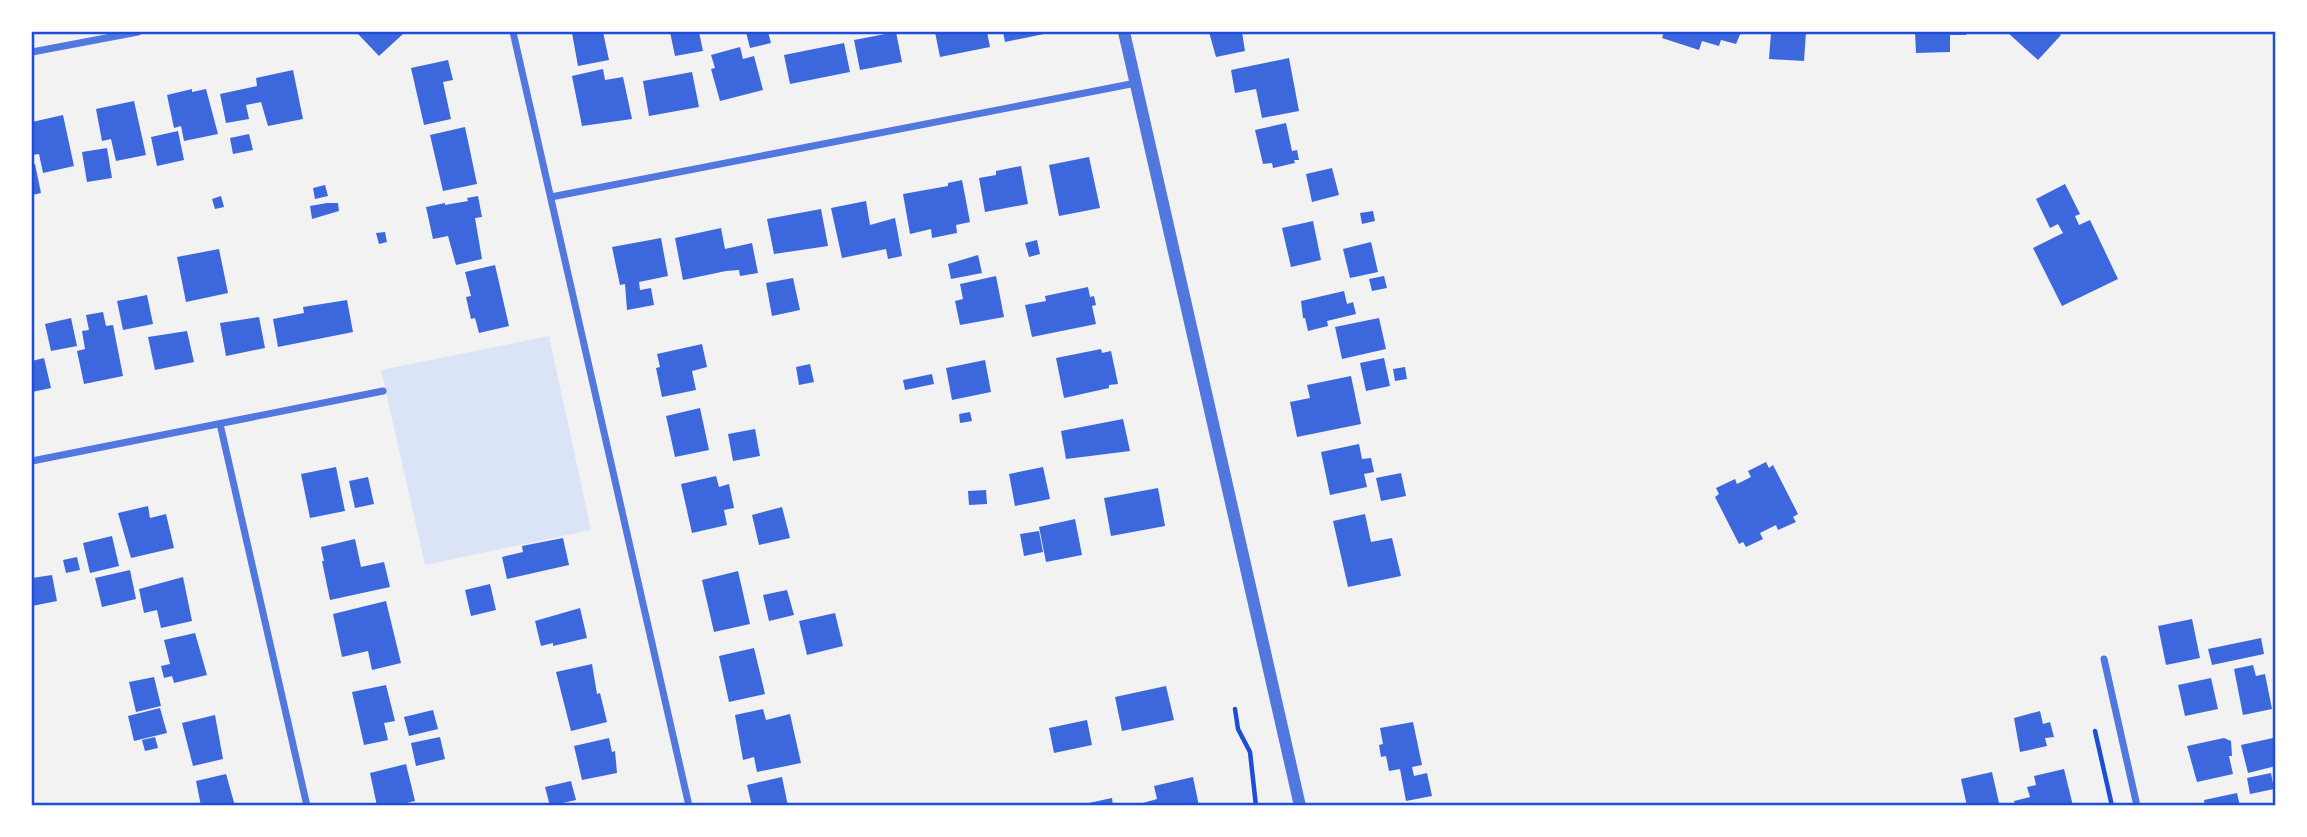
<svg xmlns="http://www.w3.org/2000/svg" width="2307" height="837" viewBox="0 0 2307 837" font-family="'PT Sans Narrow',sans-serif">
<rect width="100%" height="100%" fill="#f2f2f2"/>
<path fill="#dbe4f7" d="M 549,336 L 591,530 L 425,565 L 381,370 Z"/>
<g fill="#3d67dc">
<path d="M 360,32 L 401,32 L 403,34 L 379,56 L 358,34 Z"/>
<path d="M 581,32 L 603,32 L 609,60 L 578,66 L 572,33 Z"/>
<path d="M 670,32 L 699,32 L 703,51 L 675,56 Z"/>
<path d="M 746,32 L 768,32 L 771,43 L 750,48 Z"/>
<path d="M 896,32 L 902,62 L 860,70 L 854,40 Z"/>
<path d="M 935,32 L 987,32 L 990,47 L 940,57 Z"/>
<path d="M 1003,32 L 1049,32 L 1049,33 L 1005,42 Z"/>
<path d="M 1209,32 L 1242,32 L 1245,51 L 1216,57 Z"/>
<path d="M 1664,32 L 1741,32 L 1736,44 L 1721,40 L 1719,46 L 1702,41 L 1699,50 L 1662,38 Z"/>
<path d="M 1771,32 L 1806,32 L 1804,61 L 1769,59 Z"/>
<path d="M 1915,32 L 1966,32 L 1966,35 L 1950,35 L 1950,52 L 1916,53 Z"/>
<path d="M 2007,32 L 2057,32 L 2061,35 L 2038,60 Z"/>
<path d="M 844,43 L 850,72 L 790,84 L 784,55 Z"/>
<path d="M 740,47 L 743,59 L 754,56 L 763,90 L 720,101 L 711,69 L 715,68 L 711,55 Z"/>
<path d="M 1289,58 L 1299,111 L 1262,118 L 1256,89 L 1235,93 L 1231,70 Z"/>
<path d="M 448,60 L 453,80 L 443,82 L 451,119 L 424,125 L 411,68 Z"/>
<path d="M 603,69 L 605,80 L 623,77 L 632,119 L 582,126 L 572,76 Z"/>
<path d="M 293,70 L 303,119 L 268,126 L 261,102 L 246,105 L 249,119 L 226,123 L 220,94 L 257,86 L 256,78 Z"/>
<path d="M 692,72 L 699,107 L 649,116 L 643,81 Z"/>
<path d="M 192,89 L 192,92 L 206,89 L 218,134 L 184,141 L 181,126 L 174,128 L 167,95 Z"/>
<path d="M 134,101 L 146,155 L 116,161 L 111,139 L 102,141 L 96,109 Z"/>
<path d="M 63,115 L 74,166 L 43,173 L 39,154 L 32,155 L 32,122 Z"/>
<path d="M 1286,123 L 1292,151 L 1297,150 L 1299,160 L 1294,160 L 1295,163 L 1273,168 L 1272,163 L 1263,164 L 1255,130 Z"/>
<path d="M 465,127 L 477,184 L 443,191 L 430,135 Z"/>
<path d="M 178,131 L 184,160 L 157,166 L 151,137 Z"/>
<path d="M 249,134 L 253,150 L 233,154 L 230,138 Z"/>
<path d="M 107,148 L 112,178 L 87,182 L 82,152 Z"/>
<path d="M 1089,157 L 1100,208 L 1059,216 L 1049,165 Z"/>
<path d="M 32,164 L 35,164 L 41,193 L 32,195 Z"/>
<path d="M 1021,166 L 1028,204 L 985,212 L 979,178 L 996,175 L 996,171 Z"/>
<path d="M 1332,168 L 1339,195 L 1312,202 L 1306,174 Z"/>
<path d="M 962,180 L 970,222 L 956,225 L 957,233 L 932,238 L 931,229 L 910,234 L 903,194 L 948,186 L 948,183 Z"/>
<path d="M 2065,184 L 2080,214 L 2075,216 L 2079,225 L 2090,220 L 2118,279 L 2062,306 L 2033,248 L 2063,233 L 2058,224 L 2050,228 L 2036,199 Z"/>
<path d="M 325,185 L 328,196 L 315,199 L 313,188 Z"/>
<path d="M 221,196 L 224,207 L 215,209 L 212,199 Z"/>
<path d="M 478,196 L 482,217 L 475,218 L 482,259 L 456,265 L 448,236 L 433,239 L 426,207 L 445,203 L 445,205 L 468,201 L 467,198 Z"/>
<path d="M 866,201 L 870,225 L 895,218 L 902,256 L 888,259 L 886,249 L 842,258 L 831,208 Z"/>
<path d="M 327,203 L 338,203 L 339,211 L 312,219 L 310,206 Z"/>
<path d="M 821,209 L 828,246 L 774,254 L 767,219 Z"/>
<path d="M 1373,211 L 1375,221 L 1362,224 L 1360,213 Z"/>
<path d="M 1313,221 L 1321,260 L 1291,267 L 1282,228 Z"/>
<path d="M 721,228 L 725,249 L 752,243 L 758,273 L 740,276 L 739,270 L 726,271 L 683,280 L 675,238 Z"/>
<path d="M 385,232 L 387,242 L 379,244 L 376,233 Z"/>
<path d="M 661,238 L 668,276 L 639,282 L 640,290 L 651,288 L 654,305 L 627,310 L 625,284 L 620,285 L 612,247 Z"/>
<path d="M 1037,240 L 1040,254 L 1029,257 L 1025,243 Z"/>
<path d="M 1371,242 L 1378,272 L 1350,278 L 1343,249 Z"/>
<path d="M 219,249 L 228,293 L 186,302 L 177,257 Z"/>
<path d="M 978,255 L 982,273 L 951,279 L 948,264 Z"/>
<path d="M 495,265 L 509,326 L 479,333 L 475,318 L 471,319 L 466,297 L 471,296 L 465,272 Z"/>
<path d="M 996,276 L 1004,317 L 960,325 L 955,301 L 963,299 L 960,284 Z"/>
<path d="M 1384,276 L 1387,288 L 1372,291 L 1369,279 Z"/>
<path d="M 793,278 L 800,310 L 772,316 L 766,283 Z"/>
<path d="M 1088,287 L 1090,297 L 1094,296 L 1096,305 L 1092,306 L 1096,324 L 1032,337 L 1025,305 L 1046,301 L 1045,296 Z"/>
<path d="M 1344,291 L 1347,304 L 1353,302 L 1356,314 L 1327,321 L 1328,326 L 1308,331 L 1305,318 L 1303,318 L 1301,301 Z"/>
<path d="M 147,295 L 153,324 L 123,330 L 117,301 Z"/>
<path d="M 347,300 L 353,332 L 278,347 L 273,319 L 304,313 L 303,307 Z"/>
<path d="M 103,312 L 106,326 L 113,325 L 123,376 L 84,384 L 77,351 L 85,349 L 82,331 L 89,330 L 86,315 Z"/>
<path d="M 259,317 L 265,348 L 226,356 L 220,323 Z"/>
<path d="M 71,318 L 77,346 L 51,351 L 45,324 Z"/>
<path d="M 1379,318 L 1386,349 L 1342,359 L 1335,327 Z"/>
<path d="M 187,331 L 194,362 L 155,370 L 148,337 Z"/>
<path d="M 702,344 L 707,367 L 692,371 L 696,390 L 662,397 L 656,368 L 660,367 L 657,354 Z"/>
<path d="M 1101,349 L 1102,353 L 1111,351 L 1118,384 L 1109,385 L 1109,388 L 1064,398 L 1056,358 Z"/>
<path d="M 44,358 L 51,388 L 32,392 L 32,361 Z"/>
<path d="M 1384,358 L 1390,386 L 1366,391 L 1360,363 Z"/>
<path d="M 985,360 L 991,392 L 952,400 L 946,368 Z"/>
<path d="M 810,364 L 814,382 L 799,385 L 796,367 Z"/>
<path d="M 1405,367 L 1407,379 L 1395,381 L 1393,369 Z"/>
<path d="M 932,374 L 934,384 L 905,390 L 903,380 Z"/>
<path d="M 1351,376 L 1361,424 L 1297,437 L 1290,402 L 1310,398 L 1307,385 Z"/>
<path d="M 700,408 L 709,450 L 675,457 L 666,416 Z"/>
<path d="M 970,412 L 972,421 L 960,423 L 959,414 Z"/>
<path d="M 1123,419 L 1130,451 L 1066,459 L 1061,431 Z"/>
<path d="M 755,429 L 760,456 L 733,461 L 728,434 Z"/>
<path d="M 1359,444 L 1362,459 L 1371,458 L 1374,472 L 1364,474 L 1367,487 L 1330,495 L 1321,452 Z"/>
<path d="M 1766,462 L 1769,468 L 1773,465 L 1798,514 L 1793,517 L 1796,522 L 1778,530 L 1776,525 L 1760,533 L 1763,539 L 1746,547 L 1743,542 L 1739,544 L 1715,497 L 1719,494 L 1716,488 L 1735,479 L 1737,484 L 1751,477 L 1748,471 Z"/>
<path d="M 336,467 L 345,511 L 310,518 L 301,474 Z"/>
<path d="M 1043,467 L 1050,499 L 1015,506 L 1009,474 Z"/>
<path d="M 1401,473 L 1406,496 L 1381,501 L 1376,478 Z"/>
<path d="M 716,476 L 719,487 L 729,484 L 734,508 L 724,510 L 727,525 L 692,533 L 681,484 Z"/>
<path d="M 368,477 L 374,504 L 355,508 L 349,481 Z"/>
<path d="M 1158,488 L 1165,526 L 1111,536 L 1104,498 Z"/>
<path d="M 986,490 L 987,504 L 969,505 L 968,491 Z"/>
<path d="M 148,506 L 150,518 L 166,514 L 174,548 L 131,558 L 118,513 Z"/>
<path d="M 782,507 L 790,538 L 759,545 L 752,515 Z"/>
<path d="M 1365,514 L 1371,542 L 1392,538 L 1401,576 L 1348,587 L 1333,521 Z"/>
<path d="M 1075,519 L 1082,555 L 1046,562 L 1039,527 Z"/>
<path d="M 1039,531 L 1043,552 L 1024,556 L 1020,534 Z"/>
<path d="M 112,536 L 119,566 L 90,573 L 83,543 Z"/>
<path d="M 563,538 L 569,565 L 507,579 L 502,557 L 523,552 L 522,546 Z"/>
<path d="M 355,539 L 361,567 L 384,562 L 390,587 L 330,600 L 322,561 L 324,561 L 321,547 Z"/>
<path d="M 77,557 L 80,570 L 66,573 L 63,560 Z"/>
<path d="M 130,570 L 136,599 L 102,607 L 95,578 Z"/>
<path d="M 738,571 L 750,624 L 714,632 L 702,580 Z"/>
<path d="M 52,575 L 57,601 L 32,606 L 32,578 Z"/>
<path d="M 183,577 L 192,621 L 161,628 L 157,610 L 144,613 L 139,589 Z"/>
<path d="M 490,584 L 496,610 L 471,616 L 465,590 Z"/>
<path d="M 787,590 L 794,615 L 769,621 L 763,595 Z"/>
<path d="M 386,601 L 401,663 L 372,670 L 368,651 L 342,657 L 333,614 Z"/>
<path d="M 580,608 L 587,638 L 553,646 L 553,643 L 541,646 L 535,621 Z"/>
<path d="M 835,613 L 843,646 L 807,655 L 799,621 Z"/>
<path d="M 2192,619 L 2200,658 L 2166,665 L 2158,626 Z"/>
<path d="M 195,633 L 207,675 L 174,683 L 172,676 L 164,678 L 161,666 L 170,664 L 164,640 Z"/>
<path d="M 2261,638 L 2264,654 L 2212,665 L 2208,649 Z"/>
<path d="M 754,648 L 765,694 L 729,702 L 719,656 Z"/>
<path d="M 592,664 L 597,694 L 600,693 L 607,722 L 571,731 L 556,672 Z"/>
<path d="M 2253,665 L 2256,676 L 2265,674 L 2272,709 L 2243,715 L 2234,669 Z"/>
<path d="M 154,677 L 161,706 L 136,712 L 129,682 Z"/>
<path d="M 2211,678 L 2218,709 L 2185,716 L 2178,685 Z"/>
<path d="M 386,685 L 395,721 L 384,723 L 388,740 L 364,745 L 352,692 Z"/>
<path d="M 1166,686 L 1174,720 L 1122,731 L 1115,697 Z"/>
<path d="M 160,708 L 167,733 L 134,741 L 128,716 Z"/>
<path d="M 763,709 L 766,720 L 790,714 L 801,763 L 757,772 L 754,757 L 743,760 L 735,715 Z"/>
<path d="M 433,710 L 438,729 L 409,736 L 404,717 Z"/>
<path d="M 2040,711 L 2043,724 L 2050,722 L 2054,737 L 2045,738 L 2047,746 L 2020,752 L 2014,718 Z"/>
<path d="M 215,715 L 223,759 L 193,766 L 182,723 Z"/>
<path d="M 1087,720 L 1092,745 L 1054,753 L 1049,728 Z"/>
<path d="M 1413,722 L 1422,765 L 1412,767 L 1414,776 L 1427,773 L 1432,796 L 1406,801 L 1400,769 L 1389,771 L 1386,756 L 1381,757 L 1379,745 L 1383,744 L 1380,728 Z"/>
<path d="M 155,737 L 158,748 L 145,751 L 142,740 Z"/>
<path d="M 440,737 L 445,759 L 416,766 L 411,743 Z"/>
<path d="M 609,738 L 612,752 L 615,751 L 617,773 L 582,780 L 574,746 Z"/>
<path d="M 2224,738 L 2231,741 L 2232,756 L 2229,756 L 2233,774 L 2197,782 L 2187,746 Z"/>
<path d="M 2273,738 L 2276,766 L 2248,773 L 2241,745 Z"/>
<path d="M 406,764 L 415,801 L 394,806 L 377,806 L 370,773 Z"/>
<path d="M 2064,769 L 2073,806 L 2015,806 L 2014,801 L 2030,797 L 2027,787 L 2036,785 L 2034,776 Z"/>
<path d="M 1992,772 L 1999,803 L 1967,806 L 1961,779 Z"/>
<path d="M 2271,773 L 2274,789 L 2250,794 L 2247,778 Z"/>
<path d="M 226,774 L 235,806 L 201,806 L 196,781 Z"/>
<path d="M 782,777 L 788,806 L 752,806 L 747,785 Z"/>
<path d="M 1193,777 L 1199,806 L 1132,806 L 1157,799 L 1154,786 Z"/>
<path d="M 571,781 L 576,800 L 550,806 L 545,787 Z"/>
<path d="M 2237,793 L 2240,806 L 2205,806 L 2204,800 Z"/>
<path d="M 1112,798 L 1113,806 L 1084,806 L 1084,804 Z"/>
</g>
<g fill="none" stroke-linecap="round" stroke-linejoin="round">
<g stroke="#1d4ed8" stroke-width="4.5">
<path d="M 1235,709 L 1238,729 L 1250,752 L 1256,806"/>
<path d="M 2095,731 L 2112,806"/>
</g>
<g stroke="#5277de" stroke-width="7">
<path d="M 513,32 L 689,806"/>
<path d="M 32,52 L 138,32"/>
<path d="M 551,197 L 1136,83"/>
<path d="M 220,424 L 307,806"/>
<path d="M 32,461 L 383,391"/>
<path d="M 2104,659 L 2137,806"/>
</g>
<path stroke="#5277de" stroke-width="12" d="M 1124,32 L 1300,806"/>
</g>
<rect width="2307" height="837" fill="none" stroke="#ffffff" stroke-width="66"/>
<rect x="33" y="33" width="2241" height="771" fill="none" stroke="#1d4ed8" stroke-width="2.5"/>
</svg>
